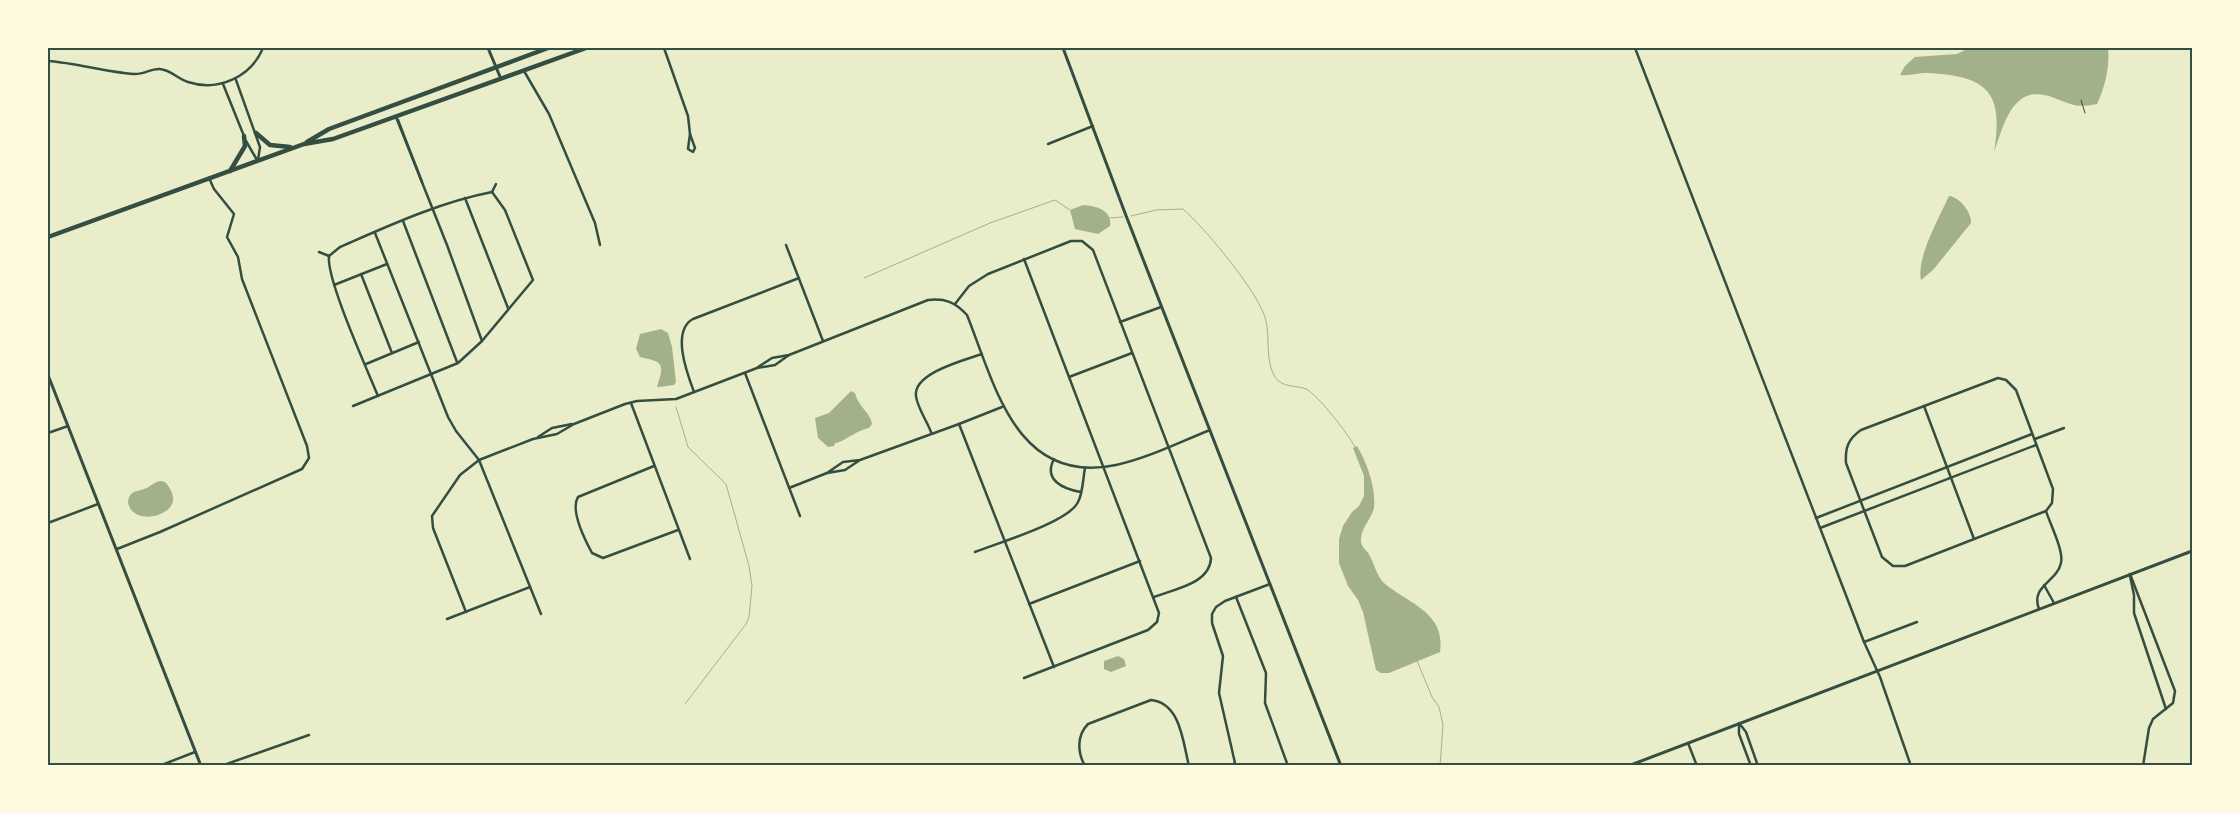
<svg xmlns="http://www.w3.org/2000/svg" width="2240" height="813" viewBox="0 0 2240 813" font-family="'Sofia Sans Condensed',sans-serif">
<rect width="100%" height="100%" fill="#e9edc9"/>
<g fill="#a3b18a">
<path d="M 1990,48 L 2108,48 C 2110,66 2105,87 2097,104 C 2073,109 2070,103 2049,96 C 2012,85 2004,125 1994,152 C 2004,91 1987,76 1927,73 C 1917,73 1911,76 1900,75 L 1905,66 L 1915,57 L 1957,54 L 1967,49 Z"/>
<path d="M 1949,196 C 1960,197 1972,213 1971,223 L 1933,270 L 1921,280 C 1916,258 1940,216 1949,196 Z"/>
<path d="M 1083,205 C 1095,206 1112,209 1110,226 L 1098,234 L 1075,229 L 1070,210 Z"/>
<path d="M 661,329 L 668,333 L 672,347 L 676,382 L 674,385 L 659,387 L 657,387 C 665,363 663,362 640,357 L 636,349 L 640,334 Z"/>
<path d="M 851,391 L 855,393 C 859,408 871,413 872,424 L 869,428 C 857,430 842,443 835,443 L 834,446 L 828,447 L 818,438 L 815,418 L 829,413 Z"/>
<path d="M 1357,446 C 1367,463 1376,487 1374,508 C 1372,519 1355,534 1363,547 C 1365,550 1368,552 1370,556 C 1374,564 1377,576 1384,583 C 1407,603 1446,612 1440,652 L 1389,673 L 1381,673 L 1376,670 L 1363,612 L 1358,600 L 1348,586 L 1339,563 L 1339,539 L 1343,526 L 1352,512 L 1359,506 L 1364,496 L 1364,476 L 1353,448 Z"/>
<path d="M 162,481 L 166,483 C 169,487 172,491 173,497 C 176,516 134,527 128,503 C 129,491 135,492 144,489 C 151,487 154,481 162,481 Z"/>
<path d="M 1118,656 L 1124,659 L 1126,666 L 1111,672 L 1104,669 L 1104,661 Z"/>
</g>
<g fill="none" stroke-linecap="round" stroke-linejoin="round">
<g stroke="#a3b18a" stroke-width="1">
<path d="M 1131,216 L 1156,210 L 1183,209 C 1204,227 1261,295 1266,321 C 1270,338 1265,361 1275,377 C 1282,388 1296,385 1306,389 C 1318,395 1349,435 1355,447"/>
<path d="M 1109,218 L 1123,217"/>
<path d="M 864,278 L 990,223 L 1055,200 L 1070,210"/>
<path d="M 676,407 L 688,447 L 726,484 L 749,566 L 752,586 L 749,617 L 746,624 L 685,704"/>
<path d="M 1417,661 L 1432,697 L 1439,707 L 1443,725 L 1440,766"/>
</g>
<path stroke="#344e41" stroke-width="1" d="M 2081,100 L 2085,113"/>
<g stroke="#344e41" stroke-width="2.5">
<path d="M 664,48 L 688,116 L 690,134"/>
<path d="M 1635,48 L 1864,642 L 1880,677 L 1911,766"/>
<path d="M 48,61 C 77,63 105,72 134,74 C 143,75 152,68 160,69 C 171,70 178,79 188,82 C 218,92 251,77 263,48"/>
<path d="M 524,71 L 549,114 L 595,223 L 600,245"/>
<path d="M 236,80 L 260,147 L 258,160"/>
<path d="M 223,84 L 244,136"/>
<path d="M 396,117 L 447,245 L 482,341"/>
<path d="M 398,120 L 422,182"/>
<path d="M 690,134 L 695,148 L 693,152 L 688,149 Z"/>
<path d="M 246,141 L 257,160"/>
<path d="M 1048,144 L 1093,126"/>
<path d="M 492,192 L 496,184"/>
<path d="M 465,198 L 508,308"/>
<path d="M 403,221 L 457,362"/>
<path d="M 375,233 L 448,417 L 456,431 L 479,460 L 533,439 L 557,434 L 574,424 L 625,404 L 637,401 L 676,399 L 757,368 L 775,365 L 789,355"/>
<path d="M 786,245 L 823,341"/>
<path d="M 319,252 L 329,256"/>
<path d="M 329,256 L 340,247 C 388,226 440,202 492,192"/>
<path d="M 329,256 C 326,279 367,369 378,396"/>
<path d="M 361,274 L 392,353"/>
<path d="M 334,285 L 387,264"/>
<path d="M 955,304 L 969,286 L 988,274 L 1071,241 L 1082,241 L 1093,250 L 1211,558 C 1210,584 1174,589 1154,597"/>
<path d="M 1120,322 L 1161,307"/>
<path d="M 366,364 L 419,342"/>
<path d="M 758,367 L 772,358 L 789,355 L 928,300 C 945,298 955,302 967,315 C 995,385 1016,486 1116,465 C 1148,458 1180,442 1210,430"/>
<path d="M 745,373 L 800,516"/>
<path d="M 1069,377 L 1132,353"/>
<path d="M 1998,378 L 2006,380 L 2016,390 L 2053,489 L 2052,503 L 2046,511 L 1905,566 L 1893,566 L 1882,557 L 1846,463 C 1845,448 1848,439 1861,430 Z"/>
<path d="M 694,392 C 687,373 671,331 693,319 L 799,278"/>
<path d="M 631,403 L 690,559"/>
<path d="M 353,406 L 458,363 L 482,341 L 533,280 L 505,210 L 492,192"/>
<path d="M 1924,406 L 1974,539"/>
<path d="M 959,424 L 1002,407"/>
<path d="M 931,432 C 927,421 917,407 916,396 C 913,373 965,360 982,354"/>
<path d="M 48,433 L 68,426"/>
<path d="M 538,437 L 552,428 L 572,424"/>
<path d="M 2035,439 L 2064,428"/>
<path d="M 1054,459 C 1043,480 1063,489 1081,492"/>
<path d="M 860,460 L 843,462 L 827,473 L 845,470 L 860,460 L 959,424 L 1054,667"/>
<path d="M 654,466 L 578,497 C 570,510 585,540 592,553 L 603,558 L 678,530"/>
<path d="M 789,488 L 827,473"/>
<path d="M 1816,518 L 2032,434"/>
<path d="M 48,523 L 98,504"/>
<path d="M 1820,528 L 2036,445"/>
<path d="M 117,549 L 160,532 L 302,469 L 309,458 L 307,446 L 242,279 L 238,257 L 227,237 L 234,214 L 214,189 L 209,178"/>
<path d="M 975,552 C 998,543 1069,522 1078,502 C 1083,493 1083,478 1085,468"/>
<path d="M 2130,574 L 2175,691 L 2173,703 L 2153,719 L 2149,728 L 2143,766"/>
<path d="M 2130,576 L 2134,595 L 2134,613 L 2166,709"/>
<path d="M 2044,585 L 2054,603"/>
<path d="M 1236,597 L 1266,673 L 1265,703 L 1288,766"/>
<path d="M 1029,604 L 1140,561"/>
<path d="M 2039,609 C 2030,586 2057,582 2061,563 C 2064,551 2050,524 2046,511"/>
<path d="M 466,612 L 433,528 L 432,516 L 460,475 L 479,460 L 541,614"/>
<path d="M 447,619 L 530,587"/>
<path d="M 1864,642 L 1917,622"/>
<path d="M 1024,678 L 1148,630 L 1157,622 L 1159,613 L 1024,259"/>
<path d="M 1739,723 L 1746,732 L 1758,766"/>
<path d="M 1739,725 L 1739,734 L 1751,766"/>
<path d="M 1688,743 L 1697,766"/>
<path d="M 159,766 L 195,752"/>
<path d="M 221,766 L 309,735"/>
<path d="M 1085,766 C 1077,752 1077,735 1088,724 L 1151,700 C 1181,703 1183,743 1189,766"/>
<path d="M 1230,766 L 1235,763 L 1219,693 L 1223,656 L 1212,623 L 1212,614 L 1216,607 L 1225,601 L 1270,584"/>
</g>
<g stroke="#344e41" stroke-width="3">
<path d="M 488,48 L 501,79"/>
<path d="M 1063,48 L 1125,213 L 1341,766"/>
<path d="M 48,375 L 201,766"/>
<path d="M 1628,766 L 2192,551"/>
</g>
<g stroke="#344e41" stroke-width="4.5">
<path d="M 256,133 L 270,145 L 290,147"/>
<path d="M 307,142 L 329,129 L 548,48"/>
<path d="M 230,171 L 245,146 L 244,136"/>
<path d="M 48,237 L 304,144 L 333,139 L 361,129 L 586,48"/>
</g>
</g>
<rect width="2240" height="813" fill="none" stroke="#fefae0" stroke-width="98"/>
<rect x="49" y="49" width="2142" height="715" fill="none" stroke="#344e41" stroke-width="2"/>
</svg>
